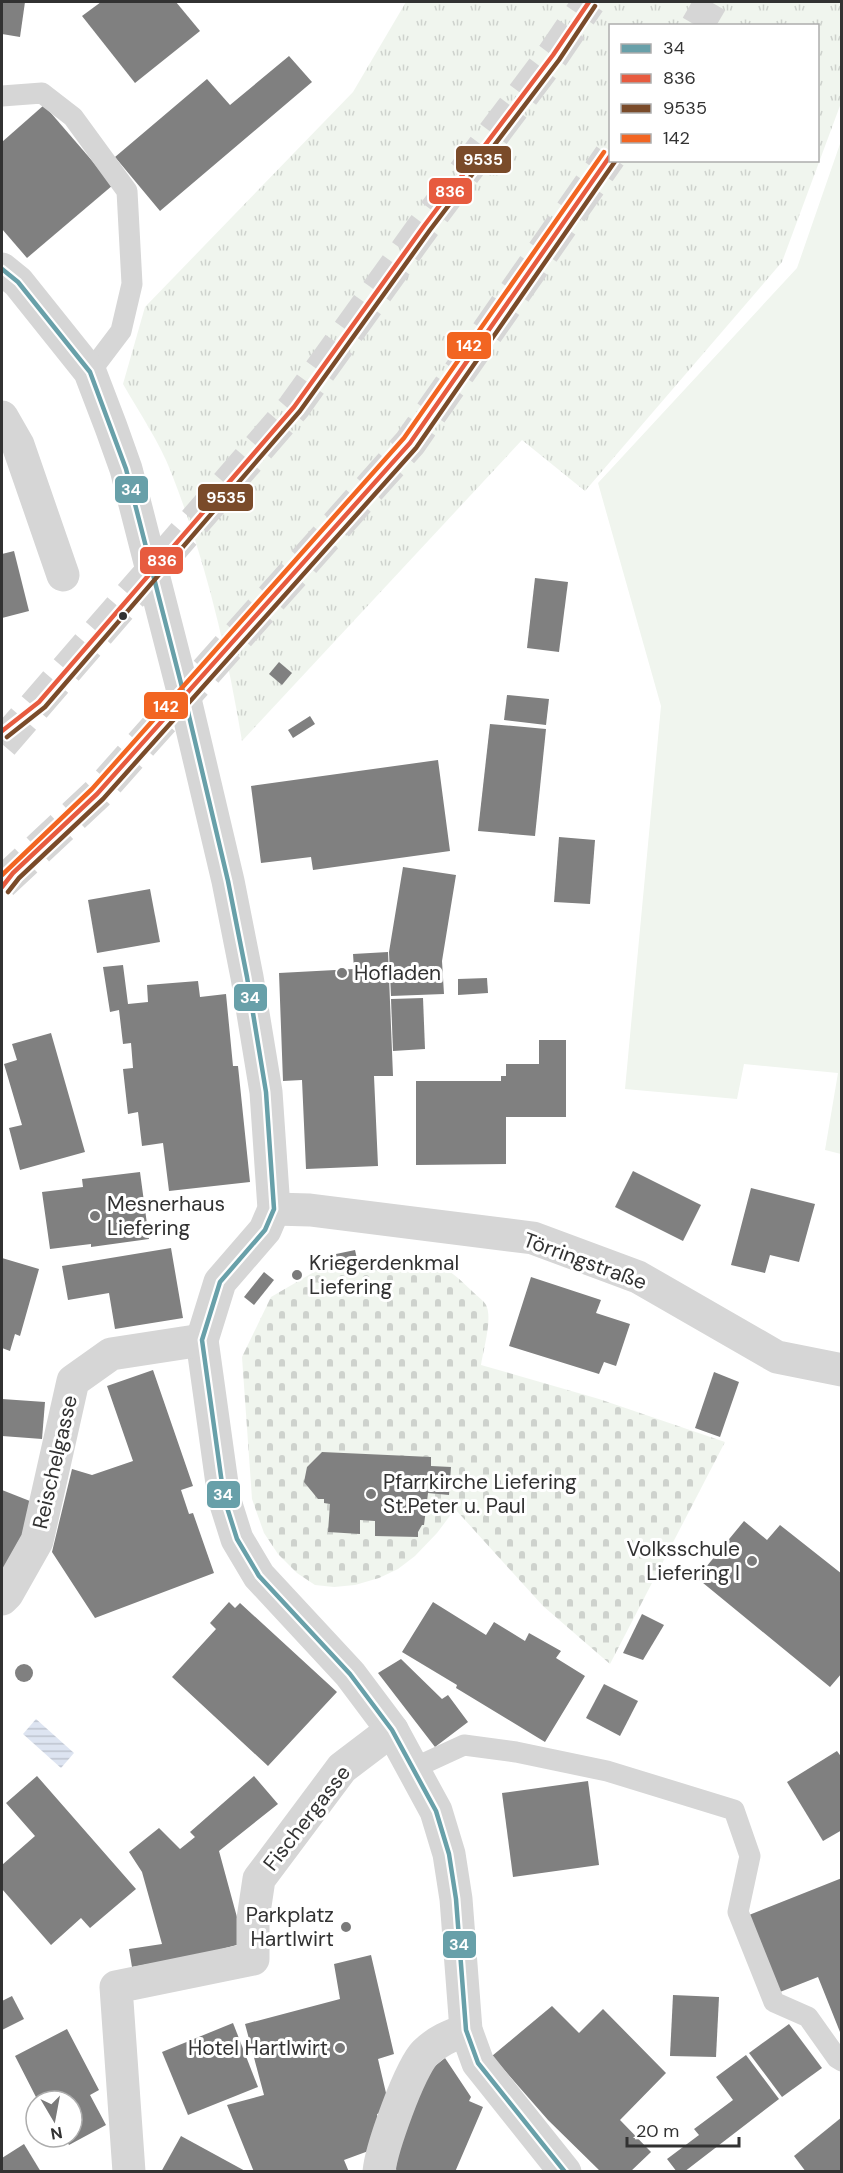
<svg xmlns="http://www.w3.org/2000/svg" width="843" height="2173" viewBox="0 0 843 2173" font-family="'DM Sans',sans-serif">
<defs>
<pattern id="cemetery-stones" width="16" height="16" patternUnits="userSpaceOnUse" patternTransform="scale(1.5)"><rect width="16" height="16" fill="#f0f5ee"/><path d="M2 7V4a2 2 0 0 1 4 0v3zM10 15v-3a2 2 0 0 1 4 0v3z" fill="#ced2cd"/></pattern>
<pattern id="park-tufts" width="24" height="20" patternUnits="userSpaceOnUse" patternTransform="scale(1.5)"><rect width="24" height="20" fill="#f0f5ee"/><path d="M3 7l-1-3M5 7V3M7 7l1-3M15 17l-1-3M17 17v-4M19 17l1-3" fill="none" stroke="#ced2cd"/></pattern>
<pattern id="water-rules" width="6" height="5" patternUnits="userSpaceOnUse" patternTransform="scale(1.5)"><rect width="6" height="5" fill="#dde4f1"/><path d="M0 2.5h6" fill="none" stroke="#bec4cf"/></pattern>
</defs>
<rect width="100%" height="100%" fill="#fff"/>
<path fill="#f0f5ee" d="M 841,141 L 841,1154 L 825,1150 L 838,1073 L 744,1064 L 737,1099 L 625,1089 L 661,706 L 598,483 L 797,268 Z"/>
<path fill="url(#cemetery-stones)" d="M 405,1257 C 438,1259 450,1270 473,1292 C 477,1296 484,1301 486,1305 C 493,1318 483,1351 481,1365 L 599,1399 L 725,1442 L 610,1664 L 543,1606 L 455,1509 L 437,1533 L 415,1556 L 398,1569 L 379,1578 L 355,1585 L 334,1587 L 315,1585 L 297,1573 L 278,1554 L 264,1533 L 252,1499 L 242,1357 L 271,1297 L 314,1272 L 339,1266 L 340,1272 L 359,1268 L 358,1262 Z"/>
<path fill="url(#park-tufts)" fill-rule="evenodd" d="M 406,2 L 841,2 L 841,103 L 782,262 L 585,491 L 522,440 L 242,741 C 227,650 205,558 171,472 C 160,443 139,412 123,384 L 145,307 L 353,92 ZM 610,26 L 818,26 L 818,160 L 610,160 Z"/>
<path fill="url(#water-rules)" d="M 36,1719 L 74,1753 L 61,1768 L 23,1734 Z"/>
<g fill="#808080">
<path d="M 2,2 L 25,2 L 20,37 L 2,34 Z"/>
<path d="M 101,2 L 176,2 L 200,31 L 135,83 L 82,16 Z"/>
<path d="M 289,56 L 312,82 L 160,211 L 115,157 L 207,79 L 230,105 Z"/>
<path d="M 44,105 L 113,185 L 27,258 L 2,229 L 2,142 Z"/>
<path d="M 14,551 L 29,611 L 2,618 L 2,554 Z"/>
<path d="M 535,578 L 568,582 L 559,652 L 527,648 Z"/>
<path d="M 279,662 L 292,673 L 282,685 L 269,674 Z"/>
<path d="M 507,695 L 549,699 L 546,725 L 504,720 Z"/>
<path d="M 310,716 L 315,724 L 293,738 L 288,730 Z"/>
<path d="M 490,724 L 546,729 L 535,836 L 478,831 Z"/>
<path d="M 438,760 L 450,851 L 313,870 L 311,857 L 261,863 L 251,786 Z"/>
<path d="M 559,837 L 595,840 L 590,904 L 554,902 Z"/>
<path d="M 403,867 L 456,875 L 442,961 L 444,994 L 391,996 L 389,952 Z"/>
<path d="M 150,889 L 160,942 L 97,953 L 88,900 Z"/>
<path d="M 388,952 L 393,1076 L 374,1076 L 378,1166 L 306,1169 L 302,1080 L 283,1081 L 279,973 L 354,969 L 353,954 Z"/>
<path d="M 123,965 L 128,1004 L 148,1002 L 147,985 L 198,981 L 200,997 L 226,994 L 233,1066 L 238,1066 L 250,1182 L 169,1191 L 163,1143 L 142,1146 L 138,1112 L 128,1114 L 123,1069 L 133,1068 L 131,1043 L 123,1044 L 119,1010 L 110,1012 L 103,967 Z"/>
<path d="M 487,978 L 488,993 L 458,995 L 458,979 Z"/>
<path d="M 423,998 L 425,1049 L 393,1051 L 391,999 Z"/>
<path d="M 51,1033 L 85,1152 L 20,1170 L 9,1128 L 22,1125 L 4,1064 L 17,1060 L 12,1044 Z"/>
<path d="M 539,1040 L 566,1040 L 566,1117 L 506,1117 L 506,1164 L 416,1165 L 416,1081 L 501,1081 L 501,1076 L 506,1076 L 506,1064 L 539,1064 Z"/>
<path d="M 633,1171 L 701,1205 L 683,1241 L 615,1207 Z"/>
<path d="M 140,1172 L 149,1239 L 91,1247 L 91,1244 L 50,1249 L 42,1192 L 83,1187 L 82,1179 Z"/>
<path d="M 751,1188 L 815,1204 L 799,1262 L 770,1255 L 765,1273 L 731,1265 Z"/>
<path d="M 171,1248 L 183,1318 L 115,1329 L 109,1293 L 68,1300 L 62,1266 Z"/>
<path d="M 355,1250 L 359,1268 L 340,1272 L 336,1254 Z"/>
<path d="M 2,1258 L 39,1269 L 20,1336 L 15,1334 L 10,1351 L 2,1348 Z"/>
<path d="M 264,1272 L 274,1280 L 254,1305 L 244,1297 Z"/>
<path d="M 531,1277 L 601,1300 L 596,1313 L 630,1324 L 616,1366 L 604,1362 L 599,1374 L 509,1346 Z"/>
<path d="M 153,1370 L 193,1486 L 181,1490 L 189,1514 L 193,1513 L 214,1573 L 95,1618 L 52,1552 L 72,1469 L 92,1475 L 133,1461 L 107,1386 Z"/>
<path d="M 714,1372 L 739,1382 L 720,1437 L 695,1428 Z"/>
<path d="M 2,1399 L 45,1402 L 42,1439 L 2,1436 Z"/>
<path d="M 322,1452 L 431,1457 L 431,1466 L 451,1467 L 449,1495 L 428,1493 L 424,1525 L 422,1525 L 418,1532 L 418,1537 L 375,1536 L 375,1521 L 360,1520 L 360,1534 L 328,1532 L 330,1504 L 324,1503 L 324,1499 L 318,1499 L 304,1482 L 307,1467 Z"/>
<path d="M 2,1490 L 40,1505 L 2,1591 Z"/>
<path d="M 744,1521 L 767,1540 L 780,1525 L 842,1574 L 842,1673 L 830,1687 L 697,1578 Z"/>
<path d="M 229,1602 L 235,1608 L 240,1603 L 337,1692 L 268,1766 L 172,1677 L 216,1629 L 210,1623 Z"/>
<path d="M 433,1602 L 486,1635 L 494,1622 L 525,1641 L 529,1633 L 561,1651 L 556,1658 L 585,1676 L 545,1742 L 456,1688 L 457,1685 L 402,1652 Z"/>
<path d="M 642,1614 L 664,1625 L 643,1660 L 623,1653 Z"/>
<path d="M 401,1659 L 442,1699 L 448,1695 L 468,1722 L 435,1747 L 378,1673 Z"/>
<circle cx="24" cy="1673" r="9"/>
<path d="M 604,1684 L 638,1701 L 620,1736 L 586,1718 Z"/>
<path d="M 837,1751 L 842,1758 L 842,1830 L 823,1841 L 787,1782 Z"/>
<path d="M 37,1776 L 136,1889 L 90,1928 L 81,1918 L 51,1945 L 2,1889 L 2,1865 L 35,1836 L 6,1803 Z"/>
<path d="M 254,1776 L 278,1804 L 219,1851 L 244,1943 L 167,1964 L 166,1961 L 132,1967 L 129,1949 L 162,1944 L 142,1872 L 129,1852 L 159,1828 L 180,1849 L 195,1837 L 190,1832 Z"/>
<path d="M 588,1781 L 599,1865 L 513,1877 L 502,1793 Z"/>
<path d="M 842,1878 L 842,2037 L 818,1977 L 780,1992 L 749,1915 Z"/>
<path d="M 371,1955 L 394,2054 L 378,2059 L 390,2110 L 377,2114 L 382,2146 L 344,2160 L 349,2172 L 254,2172 L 227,2105 L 264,2095 L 245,2024 L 340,1999 L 334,1964 Z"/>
<path d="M 673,1995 L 719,1997 L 716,2057 L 670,2056 Z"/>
<path d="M 12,1996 L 24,2019 L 2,2030 L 2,2001 Z"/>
<path d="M 552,2006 L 579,2033 L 603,2009 L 666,2073 L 620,2120 L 651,2152 L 630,2172 L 601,2172 L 548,2120 L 492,2056 Z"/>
<path d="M 233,2023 L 258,2087 L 188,2115 L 162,2052 Z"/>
<path d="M 789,2024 L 822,2068 L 782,2097 L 749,2053 Z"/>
<path d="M 67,2029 L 99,2090 L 90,2095 L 106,2125 L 69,2145 L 64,2137 L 72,2137 L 72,2101 L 38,2101 L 15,2056 Z"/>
<path d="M 746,2055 L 779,2099 L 684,2172 L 677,2172 L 667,2159 L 699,2135 L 694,2129 L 733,2100 L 716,2077 Z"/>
<path d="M 445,2058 L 471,2097 L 469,2101 L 483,2107 L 455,2172 L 401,2172 L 384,2164 L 422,2076 Z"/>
<path d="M 842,2117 L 842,2172 L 806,2172 L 794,2156 Z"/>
<path d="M 181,2136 L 247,2172 L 161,2172 Z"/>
<path d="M 24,2144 L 41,2172 L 2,2172 L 2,2158 Z"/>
</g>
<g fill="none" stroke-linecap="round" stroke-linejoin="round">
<g stroke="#d6d6d6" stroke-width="33" stroke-dasharray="33 16" stroke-linecap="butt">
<path d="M 697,26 L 711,2"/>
<path d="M 2,744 L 294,407 L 424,226 L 553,55 L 589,2"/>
<path d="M 2,883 L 97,794 L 410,443 L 610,156"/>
</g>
<g stroke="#d6d6d6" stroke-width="21">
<path d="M 2,96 L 42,93 L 73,117 L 127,191 L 132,284 L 121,331 L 90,372"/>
<path d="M 414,1768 L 464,1745 L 516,1752 L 607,1771 L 734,1810 L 750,1856 L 738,1912 L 774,2002 L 808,2017 L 837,2058 L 842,2061"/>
</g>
<g stroke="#d6d6d6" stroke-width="33">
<path d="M 2,269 L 18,282 L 90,372 L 111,427 L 126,469 L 185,699 L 228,881 L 247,977 L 266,1092 L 274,1209 L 265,1230 L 220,1282 L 202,1340 L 224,1498 L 237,1539 L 259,1576 L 350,1674 L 392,1730 L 436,1811 L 449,1854 L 456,1899 L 466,2030 L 478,2063 L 565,2172"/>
<path d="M 2,417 L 18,445 L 63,575"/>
<path d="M 274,1209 L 310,1210 L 533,1238 L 638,1277 L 777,1357 L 842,1370"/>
<path d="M 2,1599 L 7,1594 L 37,1541 L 73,1381 L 111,1354 L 202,1340"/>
<path d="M 129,2172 L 116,1987 L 253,1959 L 253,1919 L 259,1879 L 342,1768 L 392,1730"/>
<path d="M 379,2172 C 381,2149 410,2068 425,2053 C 437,2041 450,2036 466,2030"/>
</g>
<g stroke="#fff" stroke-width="9">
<path id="bus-1" d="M 2,269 L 18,282 L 90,372 L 126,469 L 185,699 L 228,881 L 247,977 L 266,1092 L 274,1209 L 265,1230 L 220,1282 L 202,1340 L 224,1498 L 237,1539 L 259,1576 L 350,1674 L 392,1730 L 436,1811 L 449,1854 L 456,1899 L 466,2030 L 478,2063 L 565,2172"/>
</g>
<g stroke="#fff" stroke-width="9">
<g id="bus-2">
<path d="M 2,731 L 39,702 L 294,407 L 424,226 L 553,55 L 589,2"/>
<path d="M 2,887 L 13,873 L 97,794 L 410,443 L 610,156"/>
</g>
</g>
<g stroke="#fff" stroke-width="9">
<g id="bus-3">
<path d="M 7,737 L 45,707 L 300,411 L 430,230 L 559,60 L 595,6"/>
<path d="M 8,892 L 19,878 L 103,799 L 416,448 L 616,160"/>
</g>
</g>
<g stroke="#fff" stroke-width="9">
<path id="bus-4" d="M 2,875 L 92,789 L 404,438 L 604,152"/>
</g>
<use href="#bus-1" stroke="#68a0a9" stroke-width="4.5"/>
<use href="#bus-2" stroke="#e75b3f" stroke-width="4.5"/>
<use href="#bus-3" stroke="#7a4b2a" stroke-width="4.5"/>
<use href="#bus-4" stroke="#f26522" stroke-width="4.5"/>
</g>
<circle fill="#323232" stroke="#fff" stroke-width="2" cx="123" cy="616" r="5"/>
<g fill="#7a7a7a" stroke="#fff" stroke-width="2">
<circle cx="342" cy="973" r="6"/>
<circle cx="95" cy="1216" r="6"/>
<circle cx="297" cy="1275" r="6"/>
<circle cx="371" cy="1494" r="6"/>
<circle cx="752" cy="1561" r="6"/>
<circle cx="346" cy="1927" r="6"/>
<circle cx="340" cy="2048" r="6"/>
</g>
<g text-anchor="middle" stroke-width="6" stroke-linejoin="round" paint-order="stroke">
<g font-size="21" fill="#323232" stroke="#fff" text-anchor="start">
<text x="354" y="980">Hofladen</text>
<text x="107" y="1211">Mesnerhaus<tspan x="107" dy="24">Liefering</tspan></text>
<text x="309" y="1270">Kriegerdenkmal<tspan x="309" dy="24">Liefering</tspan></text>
<text x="383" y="1489">Pfarrkirche Liefering<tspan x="383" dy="24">St.Peter u. Paul</tspan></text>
<text x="740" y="1556" text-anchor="end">Volksschule<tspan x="740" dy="24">Liefering I</tspan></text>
<text x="334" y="1922" text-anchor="end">Parkplatz<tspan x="334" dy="24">Hartlwirt</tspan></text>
<text x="328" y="2055" text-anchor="end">Hotel Hartlwirt</text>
</g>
<g font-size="21" fill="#323232" stroke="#fff">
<text transform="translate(585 1261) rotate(20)" y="7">Törringstraße</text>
<text transform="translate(55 1462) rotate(-77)" y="7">Reischelgasse</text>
<text transform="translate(307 1818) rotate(-52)" y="7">Fischergasse</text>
</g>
</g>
<g stroke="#fff" stroke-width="2">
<rect x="455" y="145" width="57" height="29" rx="6" fill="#7a4b2a"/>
<rect x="428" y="177" width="45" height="28" rx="6" fill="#e75b3f"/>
<rect x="446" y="331" width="46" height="29" rx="6" fill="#f26522"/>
<rect x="114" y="475" width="35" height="29" rx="6" fill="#68a0a9"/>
<rect x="197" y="483" width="57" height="29" rx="6" fill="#7a4b2a"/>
<rect x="139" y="546" width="45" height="29" rx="6" fill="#e75b3f"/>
<rect x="143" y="691" width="46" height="29" rx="6" fill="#f26522"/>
<rect x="233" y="983" width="35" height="29" rx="6" fill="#68a0a9"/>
<rect x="206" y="1480" width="35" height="29" rx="6" fill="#68a0a9"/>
<rect x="442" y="1930" width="35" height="29" rx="6" fill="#68a0a9"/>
</g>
<g font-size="16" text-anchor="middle" font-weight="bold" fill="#fff">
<text x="483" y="165">9535</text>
<text x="450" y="197">836</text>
<text x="469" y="351">142</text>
<text x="131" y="495">34</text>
<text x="226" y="503">9535</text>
<text x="162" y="566">836</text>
<text x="166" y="712">142</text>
<text x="250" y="1003">34</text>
<text x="223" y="1500">34</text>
<text x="459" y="1950">34</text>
</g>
<rect width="843" height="2173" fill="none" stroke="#323232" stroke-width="6"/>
<rect x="609" y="24" width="210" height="138" fill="#ffffff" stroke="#adadad" stroke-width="1.5"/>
<rect x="621" y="44" width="30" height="9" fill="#68a0a9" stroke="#adadad" stroke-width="1.5"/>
<text x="663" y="54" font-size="18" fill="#323232">34</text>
<rect x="621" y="74" width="30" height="9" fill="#e75b3f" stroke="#adadad" stroke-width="1.5"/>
<text x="663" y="84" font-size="18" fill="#323232">836</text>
<rect x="621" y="104" width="30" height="9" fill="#7a4b2a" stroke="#adadad" stroke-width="1.5"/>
<text x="663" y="114" font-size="18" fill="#323232">9535</text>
<rect x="621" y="134" width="30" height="9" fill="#f26522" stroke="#adadad" stroke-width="1.5"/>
<text x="663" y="144" font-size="18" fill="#323232">142</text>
<g transform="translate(54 2119) rotate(170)"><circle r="28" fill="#ffffff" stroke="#adadad" stroke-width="1.5"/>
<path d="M0-4.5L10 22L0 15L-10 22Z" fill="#7a7a7a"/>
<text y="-9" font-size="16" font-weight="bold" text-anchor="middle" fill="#323232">N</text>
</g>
<path d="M627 2137v9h112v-9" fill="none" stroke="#323232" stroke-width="3"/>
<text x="636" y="2137" font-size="18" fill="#323232" stroke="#ffffff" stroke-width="4.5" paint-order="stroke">20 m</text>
</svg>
